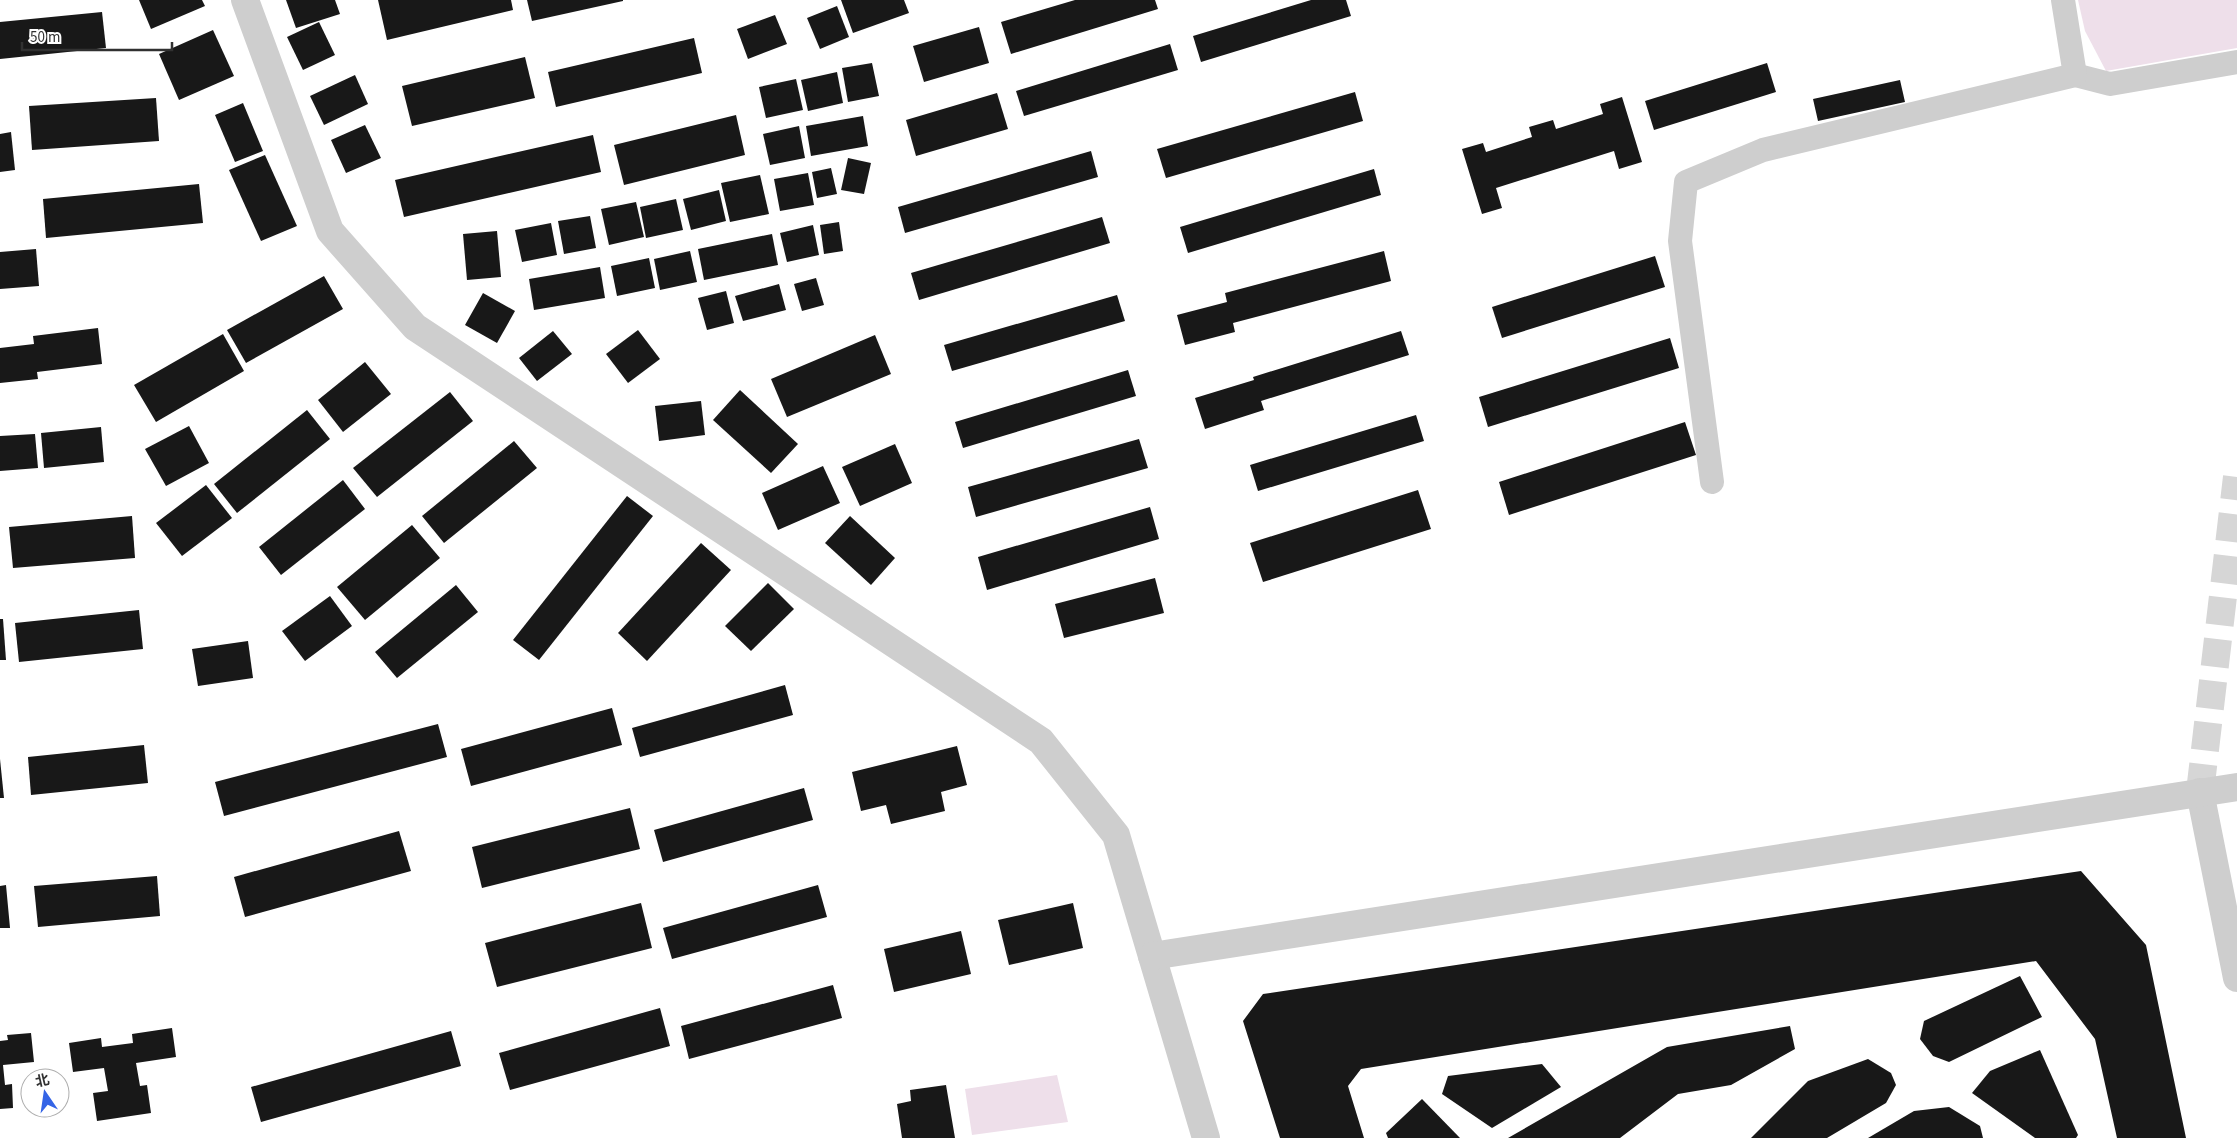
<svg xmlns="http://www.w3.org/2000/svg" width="2237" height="1138" viewBox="0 0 2237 1138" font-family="'Source Sans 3','Noto Sans SC',sans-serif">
<rect width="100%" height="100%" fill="#fff"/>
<g fill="#eedfea">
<path d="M 2078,0 L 2237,0 L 2237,48 L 2106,71 L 2085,31 Z"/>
<path d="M 1057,1075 L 1068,1122 L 972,1135 L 965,1089 Z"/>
</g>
<g fill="#181818">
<path d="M 139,0 L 202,0 L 205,6 L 151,29 Z"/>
<path d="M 286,0 L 335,0 L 340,14 L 296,28 Z"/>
<path d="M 378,0 L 511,0 L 513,10 L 387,40 Z"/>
<path d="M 527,0 L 623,0 L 623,1 L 532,21 Z"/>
<path d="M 841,0 L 904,0 L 909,13 L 853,33 Z"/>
<path d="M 1075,0 L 1155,0 L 1158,9 L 1011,54 L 1001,22 Z"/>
<path d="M 1311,0 L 1346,0 L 1351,16 L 1201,62 L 1193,36 Z"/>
<path d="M 837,6 L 849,37 L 820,49 L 807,18 Z"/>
<path d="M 102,12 L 106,48 L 0,59 L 0,22 Z"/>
<path d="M 775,15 L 787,44 L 748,59 L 737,29 Z"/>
<path d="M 319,22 L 335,55 L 303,70 L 287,37 Z"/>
<path d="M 979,27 L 989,63 L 924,82 L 913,46 Z"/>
<path d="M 213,30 L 234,76 L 179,100 L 159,54 Z"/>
<path d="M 694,38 L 702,73 L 556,107 L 548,72 Z"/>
<path d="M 1170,44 L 1178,70 L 1024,116 L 1016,91 Z"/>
<path d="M 525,57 L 535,98 L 412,126 L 402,86 Z"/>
<path d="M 872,63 L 879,96 L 848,102 L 842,68 Z"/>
<path d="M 1767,63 L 1776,92 L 1654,130 L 1645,101 Z"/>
<path d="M 837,72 L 843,103 L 808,111 L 801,80 Z"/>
<path d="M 355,75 L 368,104 L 324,125 L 310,96 Z"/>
<path d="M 796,79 L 803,110 L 766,118 L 759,87 Z"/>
<path d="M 1900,80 L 1905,102 L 1818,121 L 1813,99 Z"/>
<path d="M 1355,92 L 1363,121 L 1166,178 L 1157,149 Z"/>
<path d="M 997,93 L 1008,129 L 916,156 L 906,120 Z"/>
<path d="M 1622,97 L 1642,162 L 1619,169 L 1614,151 L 1496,188 L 1502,208 L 1482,214 L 1462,149 L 1483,143 L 1486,152 L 1532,137 L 1529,127 L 1553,120 L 1556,129 L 1603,114 L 1600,104 Z"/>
<path d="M 156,98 L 159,141 L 32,150 L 29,106 Z"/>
<path d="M 243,103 L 263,151 L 235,162 L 215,115 Z"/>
<path d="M 736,115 L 745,155 L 624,185 L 614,145 Z"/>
<path d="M 863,116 L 868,146 L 811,156 L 806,126 Z"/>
<path d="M 365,125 L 381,158 L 346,173 L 331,140 Z"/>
<path d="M 799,126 L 805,158 L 770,165 L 763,134 Z"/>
<path d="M 11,132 L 15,170 L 0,172 L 0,134 Z"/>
<path d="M 593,135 L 601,172 L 404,217 L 395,180 Z"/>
<path d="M 1091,151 L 1098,177 L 905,233 L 898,207 Z"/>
<path d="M 265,155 L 297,226 L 261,241 L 229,170 Z"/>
<path d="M 848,158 L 871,163 L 864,194 L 841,190 Z"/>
<path d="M 831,168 L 837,194 L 817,198 L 812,172 Z"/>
<path d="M 1374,169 L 1381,195 L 1188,253 L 1180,227 Z"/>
<path d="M 808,173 L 814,205 L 780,211 L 774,179 Z"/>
<path d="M 760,175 L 769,214 L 730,222 L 721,183 Z"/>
<path d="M 199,184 L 203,223 L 46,238 L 43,199 Z"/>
<path d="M 719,190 L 726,221 L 691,230 L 683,199 Z"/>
<path d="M 676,199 L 683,230 L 646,238 L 640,207 Z"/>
<path d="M 636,202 L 644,237 L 609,245 L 601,209 Z"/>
<path d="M 590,216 L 596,248 L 564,254 L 558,221 Z"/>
<path d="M 1102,217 L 1110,243 L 919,300 L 911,273 Z"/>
<path d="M 839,222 L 843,251 L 824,254 L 820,225 Z"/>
<path d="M 551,223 L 557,255 L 522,262 L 515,230 Z"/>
<path d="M 813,225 L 819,255 L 787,262 L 780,233 Z"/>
<path d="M 497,231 L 501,277 L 467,280 L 463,234 Z"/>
<path d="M 772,234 L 778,265 L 704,280 L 698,249 Z"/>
<path d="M 36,249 L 39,286 L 0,289 L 0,252 Z"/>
<path d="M 690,251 L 697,282 L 660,290 L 654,259 Z"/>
<path d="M 1384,251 L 1391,281 L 1233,323 L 1235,332 L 1185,345 L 1177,315 L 1227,302 L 1225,293 Z"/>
<path d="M 1655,256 L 1665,287 L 1502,338 L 1492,307 Z"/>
<path d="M 649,258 L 655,288 L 617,296 L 611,266 Z"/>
<path d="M 600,267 L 605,298 L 534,310 L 529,279 Z"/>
<path d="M 324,276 L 343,309 L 246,363 L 227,330 Z"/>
<path d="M 816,278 L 824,305 L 802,311 L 794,284 Z"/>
<path d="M 779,284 L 786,310 L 743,321 L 735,296 Z"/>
<path d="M 726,291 L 734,323 L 707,330 L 698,298 Z"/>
<path d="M 483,293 L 515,311 L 497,343 L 465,325 Z"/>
<path d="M 1117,295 L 1125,321 L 952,371 L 944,345 Z"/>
<path d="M 98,328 L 102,364 L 37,372 L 38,379 L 0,383 L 0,348 L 34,344 L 33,336 Z"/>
<path d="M 638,330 L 660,359 L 628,383 L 606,354 Z"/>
<path d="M 553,331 L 572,354 L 537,381 L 519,358 Z"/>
<path d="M 1401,331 L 1409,355 L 1261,401 L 1264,410 L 1205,429 L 1195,398 L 1254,380 L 1253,377 Z"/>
<path d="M 223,334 L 244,371 L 156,422 L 134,385 Z"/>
<path d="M 875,335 L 891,374 L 787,417 L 771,379 Z"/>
<path d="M 1670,338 L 1679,368 L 1488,427 L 1479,397 Z"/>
<path d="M 365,362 L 391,394 L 343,432 L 318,400 Z"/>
<path d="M 1128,370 L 1136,396 L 963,448 L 955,422 Z"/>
<path d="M 740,390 L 798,444 L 771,473 L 713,420 Z"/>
<path d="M 450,392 L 473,421 L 377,497 L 353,468 Z"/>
<path d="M 701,401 L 705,435 L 659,441 L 655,406 Z"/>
<path d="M 307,410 L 330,439 L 237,513 L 214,484 Z"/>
<path d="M 1416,415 L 1424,441 L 1258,491 L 1250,465 Z"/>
<path d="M 1685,422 L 1696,455 L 1509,515 L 1499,482 Z"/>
<path d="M 189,426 L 209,463 L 166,486 L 145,449 Z"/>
<path d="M 101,427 L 104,462 L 44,468 L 41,433 Z"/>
<path d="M 35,434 L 38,468 L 0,471 L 0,436 Z"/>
<path d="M 1139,439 L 1148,468 L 976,517 L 968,487 Z"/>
<path d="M 514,441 L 537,468 L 444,543 L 422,516 Z"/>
<path d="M 895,444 L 912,483 L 860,506 L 842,467 Z"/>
<path d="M 823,466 L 840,503 L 778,530 L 762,493 Z"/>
<path d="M 343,480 L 365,509 L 281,575 L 259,547 Z"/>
<path d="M 206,485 L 232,518 L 182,556 L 156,523 Z"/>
<path d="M 1418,490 L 1431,529 L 1263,582 L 1250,543 Z"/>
<path d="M 627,496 L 653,516 L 539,660 L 513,640 Z"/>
<path d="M 1150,507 L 1159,539 L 987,590 L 978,557 Z"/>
<path d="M 132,516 L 135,558 L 13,568 L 9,527 Z"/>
<path d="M 850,516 L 895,558 L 871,585 L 825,543 Z"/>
<path d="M 412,525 L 440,558 L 365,620 L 337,587 Z"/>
<path d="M 701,543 L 731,570 L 647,661 L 618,633 Z"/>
<path d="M 1155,578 L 1164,613 L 1064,638 L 1055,604 Z"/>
<path d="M 768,583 L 794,609 L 751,651 L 725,626 Z"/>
<path d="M 456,585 L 478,612 L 397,678 L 375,652 Z"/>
<path d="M 330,596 L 352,626 L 305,661 L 282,631 Z"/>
<path d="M 139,610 L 143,649 L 19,662 L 15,623 Z"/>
<path d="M 0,619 L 3,619 L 6,660 L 0,660 Z"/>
<path d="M 248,641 L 253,678 L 198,686 L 192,649 Z"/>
<path d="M 785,685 L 793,715 L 640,757 L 632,728 Z"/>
<path d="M 612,708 L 622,745 L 471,786 L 461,749 Z"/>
<path d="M 438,724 L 447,757 L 224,816 L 215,782 Z"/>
<path d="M 144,745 L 148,783 L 31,795 L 28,757 Z"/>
<path d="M 957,746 L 967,785 L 941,792 L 945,811 L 891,824 L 886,805 L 861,811 L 852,772 Z"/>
<path d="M 0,759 L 4,798 L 0,798 Z"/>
<path d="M 804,788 L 813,820 L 663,862 L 654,830 Z"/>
<path d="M 630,808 L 640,849 L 482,888 L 472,847 Z"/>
<path d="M 399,831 L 411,871 L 245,917 L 234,877 Z"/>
<path d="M 2081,871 L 2146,945 L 2186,1138 L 2117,1138 L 2095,1039 L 2036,961 L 1361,1069 L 1348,1086 L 1364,1138 L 1280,1138 L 1243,1021 L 1263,994 Z"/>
<path d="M 157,876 L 160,916 L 38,927 L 34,886 Z"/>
<path d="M 6,885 L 10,928 L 0,928 L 0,886 Z"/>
<path d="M 818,885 L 827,917 L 672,959 L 663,928 Z"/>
<path d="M 641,903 L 652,948 L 497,987 L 485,943 Z"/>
<path d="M 1073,903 L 1083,948 L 1009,965 L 998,920 Z"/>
<path d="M 961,931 L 971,974 L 894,992 L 884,949 Z"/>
<path d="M 2020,976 L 2042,1017 L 1949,1062 L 1933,1056 L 1920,1039 L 1924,1021 Z"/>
<path d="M 833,985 L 842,1018 L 689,1059 L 681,1026 Z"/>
<path d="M 660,1008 L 670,1046 L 510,1090 L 499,1053 Z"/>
<path d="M 1790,1026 L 1795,1049 L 1731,1085 L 1678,1094 L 1620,1138 L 1508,1138 L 1667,1047 Z"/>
<path d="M 172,1028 L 176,1057 L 136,1063 L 140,1086 L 147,1085 L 151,1113 L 97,1121 L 93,1093 L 108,1091 L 104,1068 L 73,1072 L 69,1043 L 101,1038 L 102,1047 L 133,1043 L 132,1034 Z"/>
<path d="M 451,1031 L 461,1066 L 261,1122 L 251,1087 Z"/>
<path d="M 31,1033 L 34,1062 L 3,1065 L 5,1085 L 12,1084 L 13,1108 L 0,1109 L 0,1041 L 8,1040 L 7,1035 Z"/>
<path d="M 2040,1050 L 2078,1135 L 2076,1138 L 2035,1138 L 1972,1093 L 1990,1071 Z"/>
<path d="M 1868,1059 L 1891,1073 L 1896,1085 L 1886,1103 L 1827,1138 L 1751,1138 L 1808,1081 Z"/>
<path d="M 1542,1064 L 1561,1087 L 1492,1128 L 1442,1094 L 1448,1076 Z"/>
<path d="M 946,1085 L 955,1138 L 902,1138 L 897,1104 L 911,1101 L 910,1090 Z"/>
<path d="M 1422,1099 L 1460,1138 L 1388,1138 L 1386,1133 Z"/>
<path d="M 1949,1107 L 1980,1126 L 1983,1138 L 1868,1138 L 1914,1111 Z"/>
</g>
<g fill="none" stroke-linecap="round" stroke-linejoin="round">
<path stroke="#d6d6d6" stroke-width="28" stroke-dasharray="28 14" stroke-linecap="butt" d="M 2200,792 L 2237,477"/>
<g stroke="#cecece" stroke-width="24">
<path d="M 2075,75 L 2110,84 L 2237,62"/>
<path d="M 1712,482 L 1680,241 L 1686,182 L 1763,150 L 2075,75 L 2063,0"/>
</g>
<g stroke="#cecece" stroke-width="28">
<path d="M 245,0 L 330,231 L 415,327 L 1041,741 L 1116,835 L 1206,1138"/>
<path d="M 2200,792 L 2237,978"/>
<path d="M 1152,956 L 2237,787"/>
</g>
</g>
<g transform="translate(45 1093) rotate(347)"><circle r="24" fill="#ffffff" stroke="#adadad"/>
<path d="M0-4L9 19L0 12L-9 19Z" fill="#3464e6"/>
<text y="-8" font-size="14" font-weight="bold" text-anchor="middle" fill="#313131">北</text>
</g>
<path d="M22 42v8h150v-8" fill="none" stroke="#313131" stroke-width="2.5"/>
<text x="30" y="42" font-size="15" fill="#313131" stroke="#ffffff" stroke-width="4" paint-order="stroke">50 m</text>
</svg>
